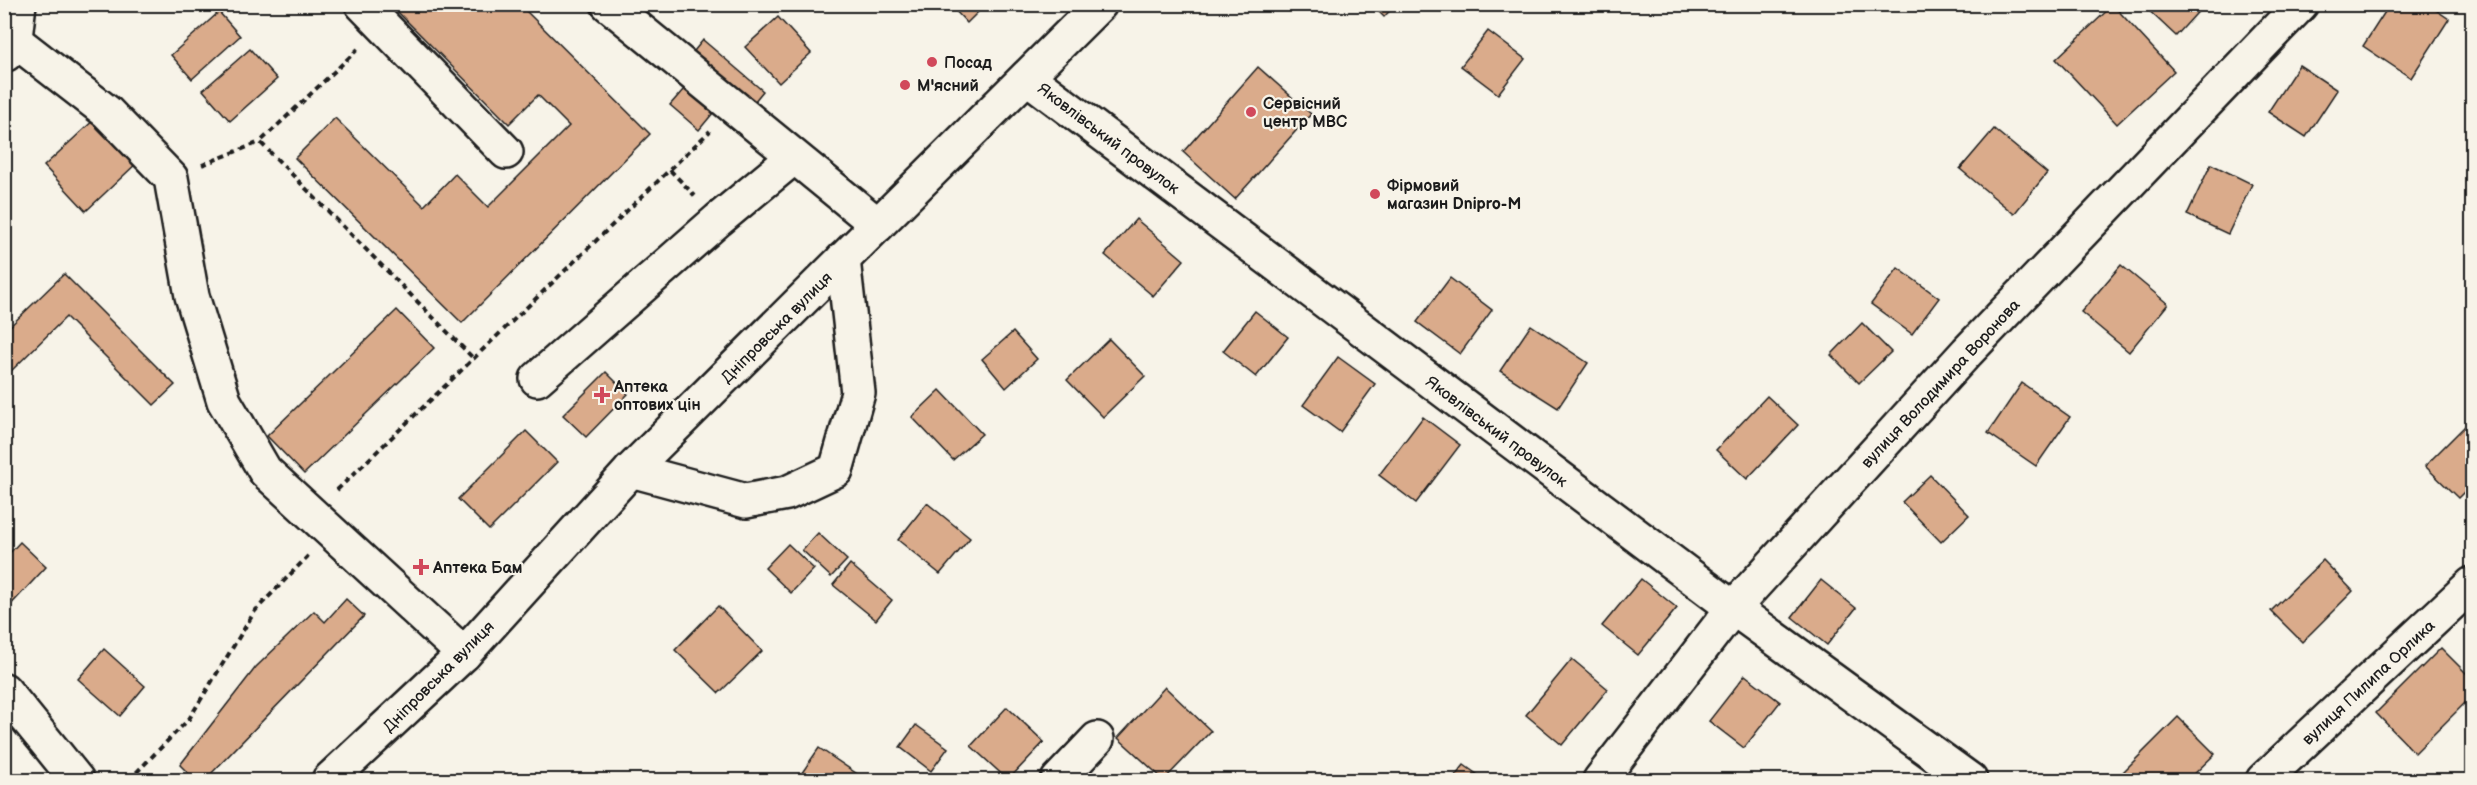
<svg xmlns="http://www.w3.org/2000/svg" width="2477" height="785" viewBox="0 0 2477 785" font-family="'Balsamiq Sans',sans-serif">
<rect width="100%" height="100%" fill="#f7f3e8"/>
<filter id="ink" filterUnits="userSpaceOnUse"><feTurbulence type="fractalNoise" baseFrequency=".0167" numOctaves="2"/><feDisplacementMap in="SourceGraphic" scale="12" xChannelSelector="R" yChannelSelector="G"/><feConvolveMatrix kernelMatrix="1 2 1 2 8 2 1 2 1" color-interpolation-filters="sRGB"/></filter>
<g filter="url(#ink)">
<g fill="#daab8b" stroke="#1c1c1c" stroke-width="1.5">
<path d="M 390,4 L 519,4 L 650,134 L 462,323 L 295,158 L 335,118 L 424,206 L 455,174 L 488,207 L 569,126 L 538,95 L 509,124 Z"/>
<path d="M 957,4 L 986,4 L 967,23 L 953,8 Z"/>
<path d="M 1371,4 L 1396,4 L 1384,17 Z"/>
<path d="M 2142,4 L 2205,4 L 2176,36 Z"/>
<path d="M 2390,4 L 2427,4 L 2449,19 L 2411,78 L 2363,46 Z"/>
<path d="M 2113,5 L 2174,71 L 2117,124 L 2056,59 Z"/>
<path d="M 219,12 L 240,36 L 192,79 L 171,55 Z"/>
<path d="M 778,17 L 811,53 L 779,83 L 745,47 Z"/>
<path d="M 1488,31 L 1525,59 L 1498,94 L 1461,66 Z"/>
<path d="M 703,40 L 763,91 L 750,107 L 690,56 Z"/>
<path d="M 250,49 L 277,79 L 230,121 L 203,90 Z"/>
<path d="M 2299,65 L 2337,90 L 2306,137 L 2268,112 Z"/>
<path d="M 1258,67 L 1311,114 L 1235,199 L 1183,152 Z"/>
<path d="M 690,82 L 718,107 L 699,130 L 670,105 Z"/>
<path d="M 98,116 L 139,161 L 86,211 L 44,166 Z"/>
<path d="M 1994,129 L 2047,173 L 2014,214 L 1960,169 Z"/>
<path d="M 2211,164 L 2252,184 L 2228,234 L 2187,215 Z"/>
<path d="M 1136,219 L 1184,260 L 1153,296 L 1105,255 Z"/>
<path d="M 2121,265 L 2168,304 L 2129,352 L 2081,312 Z"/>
<path d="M 1898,268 L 1939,298 L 1912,334 L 1871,304 Z"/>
<path d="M 64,274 L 175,385 L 154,405 L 66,317 L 4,378 L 4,332 Z"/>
<path d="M 1450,278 L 1492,310 L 1460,354 L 1417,322 Z"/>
<path d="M 397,310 L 434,348 L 304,474 L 267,436 Z"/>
<path d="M 1255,311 L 1288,337 L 1256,377 L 1223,351 Z"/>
<path d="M 1862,323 L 1891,352 L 1859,383 L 1831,355 Z"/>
<path d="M 1531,325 L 1588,363 L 1558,408 L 1500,371 Z"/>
<path d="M 1013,332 L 1037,359 L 1006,388 L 982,359 Z"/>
<path d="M 1109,339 L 1145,376 L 1103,417 L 1067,380 Z"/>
<path d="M 1338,357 L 1375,384 L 1340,432 L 1303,405 Z"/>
<path d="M 606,372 L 628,394 L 586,437 L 563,415 Z"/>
<path d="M 2022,383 L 2070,417 L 2036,466 L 1988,433 Z"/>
<path d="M 940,390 L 982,434 L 953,460 L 912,417 Z"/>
<path d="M 1767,396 L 1798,425 L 1747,479 L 1716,450 Z"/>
<path d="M 1423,417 L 1460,445 L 1416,503 L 1379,475 Z"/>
<path d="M 2472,419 L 2472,484 L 2458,498 L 2425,466 Z"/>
<path d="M 526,431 L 557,462 L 489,530 L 458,499 Z"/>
<path d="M 1930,475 L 1969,515 L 1941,542 L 1902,502 Z"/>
<path d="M 927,503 L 970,538 L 940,574 L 898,540 Z"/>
<path d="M 818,533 L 847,560 L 831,577 L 802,550 Z"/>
<path d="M 20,542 L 46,567 L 4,612 L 4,559 Z"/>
<path d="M 788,544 L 814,569 L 791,593 L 765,568 Z"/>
<path d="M 2323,560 L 2353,591 L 2302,642 L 2271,611 Z"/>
<path d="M 850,564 L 892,600 L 876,620 L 833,585 Z"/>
<path d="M 1641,579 L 1677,608 L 1638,655 L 1602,626 Z"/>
<path d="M 1821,580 L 1856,608 L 1827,645 L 1792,617 Z"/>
<path d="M 346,599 L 364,616 L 205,780 L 195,780 L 180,765 L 256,667 L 314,611 L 325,622 Z"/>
<path d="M 718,606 L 762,651 L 719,693 L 675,650 Z"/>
<path d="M 2441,648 L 2472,679 L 2472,696 L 2415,753 L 2376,713 Z"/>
<path d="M 104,649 L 145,686 L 120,716 L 78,679 Z"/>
<path d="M 1572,659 L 1608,689 L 1562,745 L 1526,715 Z"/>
<path d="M 1745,675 L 1780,702 L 1744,748 L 1709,721 Z"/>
<path d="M 1165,687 L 1211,731 L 1164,780 L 1118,738 Z"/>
<path d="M 1007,707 L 1044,742 L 1008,780 L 971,746 Z"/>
<path d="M 2178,717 L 2215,754 L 2188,780 L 2127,780 L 2121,774 Z"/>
<path d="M 916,725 L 948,748 L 931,771 L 900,747 Z"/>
<path d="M 819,748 L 866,780 L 797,780 Z"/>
<path d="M 1464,765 L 1485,780 L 1452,780 Z"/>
</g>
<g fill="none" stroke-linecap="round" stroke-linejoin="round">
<g stroke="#1c1c1c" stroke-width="38">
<g id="minor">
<path d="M 362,4 L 506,152"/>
<path d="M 608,4 L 878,225"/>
<path d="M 4,32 L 107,112 L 171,178 L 192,296 L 224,401 L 265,471 L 464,654"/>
<path d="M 6,54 L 15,38 L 19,4"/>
<path d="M 1027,77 L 1733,608 L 1970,780"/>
<path d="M 537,379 L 718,220 L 794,157"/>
<path d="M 631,470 L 746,501 L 787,493 L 836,470 L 858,393 L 843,259"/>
<path d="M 4,690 L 77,780"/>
<path d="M 1058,780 L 1097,739"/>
<path d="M 1600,780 L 1733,608 L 1967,352 L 2301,4"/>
<path d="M 2263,780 L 2472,584"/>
</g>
</g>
<g stroke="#1c1c1c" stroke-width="38">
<path id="highway" d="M 329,780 L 464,654 L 631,470 L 1100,4"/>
</g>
<g stroke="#1c1c1c" stroke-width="4" stroke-dasharray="6 4.5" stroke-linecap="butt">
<path d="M 358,49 L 260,142 L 474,359"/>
<path d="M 202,165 L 260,142"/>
<path d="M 670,170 L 695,196"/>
<path d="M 337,490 L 710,131"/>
<path d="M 129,780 L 189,719 L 255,611 L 308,556"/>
</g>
<use href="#minor" stroke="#f7f3e8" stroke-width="33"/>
<use href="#highway" stroke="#f7f3e8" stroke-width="33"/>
</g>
</g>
<g fill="#d1495b" stroke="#f7f3e8" stroke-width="2">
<circle cx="932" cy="62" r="6"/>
<circle cx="905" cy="85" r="6"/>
<circle cx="1251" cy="112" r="6"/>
<circle cx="1375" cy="194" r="6"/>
<path d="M599 386h6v6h6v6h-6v6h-6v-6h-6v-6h6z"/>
<path d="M418 558h6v6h6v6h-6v6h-6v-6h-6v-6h6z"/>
</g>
<g text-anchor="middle" stroke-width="4.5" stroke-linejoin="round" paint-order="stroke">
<g font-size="16" font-weight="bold" fill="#1c1c1c" stroke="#f7f3e8" text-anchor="start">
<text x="944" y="68">Посад</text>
<text x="917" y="91">М'ясний</text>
<text x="1263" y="109">Сервісний<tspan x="1263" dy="18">центр МВС</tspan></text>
<text x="1387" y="191">Фірмовий<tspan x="1387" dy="18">магазин Dnipro-M</tspan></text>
<text x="614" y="392">Аптека<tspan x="614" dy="18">оптових цін</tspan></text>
<text x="433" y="573">Аптека Бам</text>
</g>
<g font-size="16" fill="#1c1c1c" stroke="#f7f3e8">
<text transform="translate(1109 138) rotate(37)" y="6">Яковлівський провулок</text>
<text transform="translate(776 327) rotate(-45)" y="6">Дніпровська вулиця</text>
<text transform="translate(1940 383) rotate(-47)" y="6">вулиця Володимира Воронова</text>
<text transform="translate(1497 431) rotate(37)" y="6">Яковлівський провулок</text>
<text transform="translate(438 676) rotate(-45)" y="6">Дніпровська вулиця</text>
<text transform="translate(2368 682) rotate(-43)" y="6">вулиця Пилипа Орлика</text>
</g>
</g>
<rect width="2477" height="785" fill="none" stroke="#f7f3e8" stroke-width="24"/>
<rect x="12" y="12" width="2453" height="761" fill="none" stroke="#1c1c1c" stroke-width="2" filter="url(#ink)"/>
</svg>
